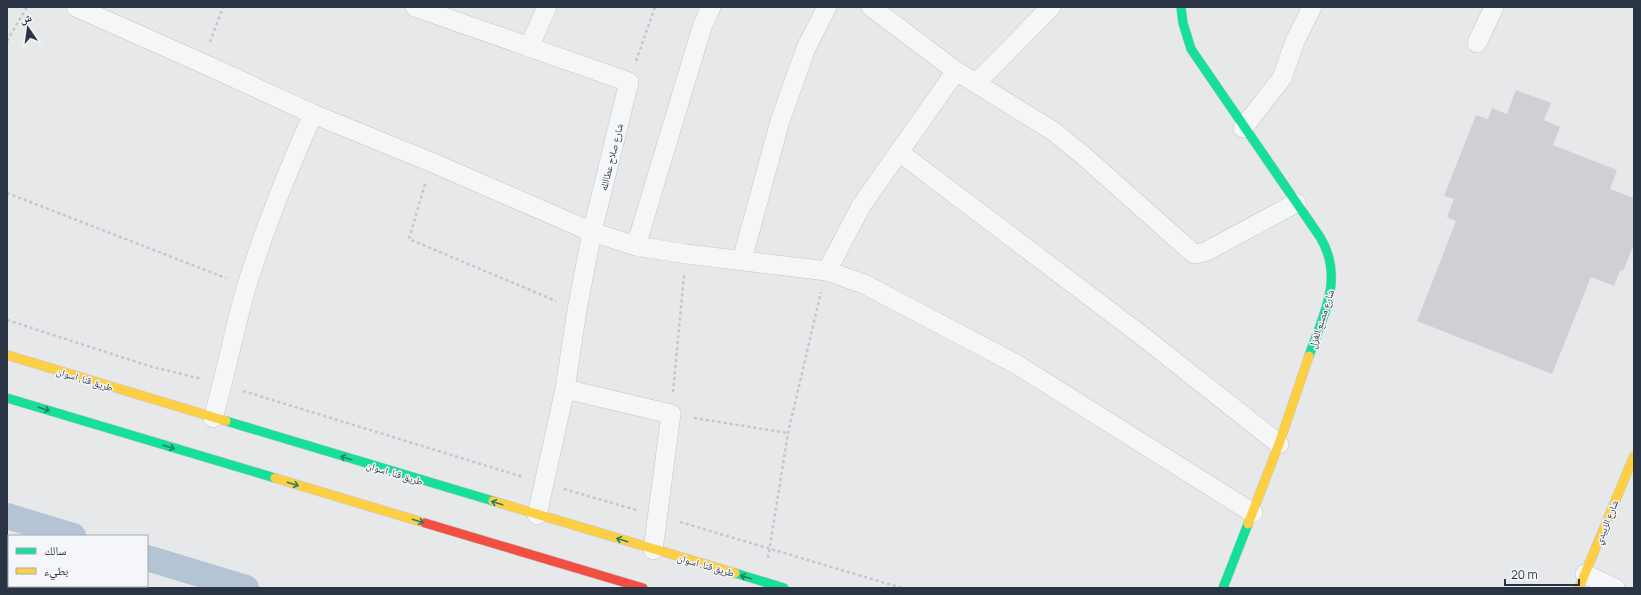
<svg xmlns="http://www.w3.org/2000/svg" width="1641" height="595" viewBox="0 0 1641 595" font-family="Manrope,'Noto Naskh Arabic',sans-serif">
<rect width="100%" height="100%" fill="#e6e8ea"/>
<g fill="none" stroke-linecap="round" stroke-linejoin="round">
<g stroke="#b4c4d5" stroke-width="26">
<path d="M 7,516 L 73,536"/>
<path d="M 147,558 L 246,588"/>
</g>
</g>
<path fill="#ced0d3" d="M 1516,90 L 1551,103 L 1544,120 L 1560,127 L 1553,145 L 1617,170 L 1610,189 L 1634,198 L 1634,244 L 1623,271 L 1620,270 L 1614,286 L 1591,277 L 1552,374 L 1417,321 L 1456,221 L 1447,217 L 1454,199 L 1444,196 L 1476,115 L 1488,119 L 1492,108 L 1507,114 Z"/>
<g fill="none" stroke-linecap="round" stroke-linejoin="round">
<g stroke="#c4c6c8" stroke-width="20">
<g id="street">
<path d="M 76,7 L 202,63 L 313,114 L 431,162 L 592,232 L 636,246 L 686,254 L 827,271 L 864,284 L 1016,364 L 1253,513"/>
<path d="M 415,7 L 629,82 L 592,232 L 577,310 L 565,389 L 537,515"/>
<path d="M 871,7 L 956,71 L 1053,131 L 1085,157 L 1194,254 L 1205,252 L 1296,203"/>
<path d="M 1477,43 L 1494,7"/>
<path d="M 529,47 L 547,7"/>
<path d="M 976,83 L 1051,7"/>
<path d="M 1243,128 L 1282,78 L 1295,41 L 1312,7"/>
<path d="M 899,152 L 1141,335 L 1279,444"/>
<path d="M 636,246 L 702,27 L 711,7"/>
<path d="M 742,260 L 780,121 L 806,48 L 827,7"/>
<path d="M 827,271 L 861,206 L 956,71"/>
<path d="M 565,389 L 671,414 L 653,550"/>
<path d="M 213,418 C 226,374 234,329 247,285 C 265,227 288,170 313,114"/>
<path d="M 1585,574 L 1615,588"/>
</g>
</g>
<g stroke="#c4c6c8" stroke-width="10">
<g id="fast">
<path d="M 1181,7 L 1183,23 L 1191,49 L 1320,237 C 1345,278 1323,315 1309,356"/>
<path d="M 7,398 L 275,478"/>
<path d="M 226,421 L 493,501"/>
<path d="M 735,573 L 784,588"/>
<path d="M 1223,588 L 1248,524"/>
</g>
</g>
<g stroke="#c4c6c8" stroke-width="10">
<g id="slow">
<path d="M 7,355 L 226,421"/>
<path d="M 275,478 L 425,523"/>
<path d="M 493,501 L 735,573"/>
<path d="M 1248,524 L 1279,444 L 1309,356"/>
<path d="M 1579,588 L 1634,456"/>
</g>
</g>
<g stroke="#c4c6c8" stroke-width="10">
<path id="jam" d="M 425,523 L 643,588"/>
</g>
<g stroke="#c5c6ca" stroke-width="2.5" stroke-dasharray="3 3" stroke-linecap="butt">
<path d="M 7,41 L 27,7"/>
<path d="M 210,42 L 223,7"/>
<path d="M 636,61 L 655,7"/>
<path d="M 425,184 L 409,239 L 556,301"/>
<path d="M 7,193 L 226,278"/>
<path d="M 7,320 L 149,366 L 202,379"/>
<path d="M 243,391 L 523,477"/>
<path d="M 673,392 L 684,275"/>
<path d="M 694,418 L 788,433"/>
<path d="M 564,489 L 636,510"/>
<path d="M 680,522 L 902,588"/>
<path d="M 768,558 L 788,433 L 821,292"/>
</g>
<use href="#street" stroke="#f5f6f7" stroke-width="19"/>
<use href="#fast" stroke="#16e098" stroke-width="9"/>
<use href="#slow" stroke="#ffcf43" stroke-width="9"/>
<use href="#jam" stroke="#f24e42" stroke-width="9"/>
</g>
<defs><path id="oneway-shaft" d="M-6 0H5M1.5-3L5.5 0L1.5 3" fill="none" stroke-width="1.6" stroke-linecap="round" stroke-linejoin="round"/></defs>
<g stroke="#22816a">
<use href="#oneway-shaft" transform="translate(44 409) rotate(17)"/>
<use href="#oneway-shaft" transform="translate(169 447) rotate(17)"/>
<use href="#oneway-shaft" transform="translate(346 458) rotate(-163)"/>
<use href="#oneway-shaft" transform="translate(293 484) rotate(17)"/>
<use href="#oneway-shaft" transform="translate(497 503) rotate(-163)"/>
<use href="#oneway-shaft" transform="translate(418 521) rotate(17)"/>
<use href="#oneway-shaft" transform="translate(622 540) rotate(-163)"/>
<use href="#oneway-shaft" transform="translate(746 577) rotate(-164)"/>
</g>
<g text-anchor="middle" stroke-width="3" stroke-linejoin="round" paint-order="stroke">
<g font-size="10" fill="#2b3445" stroke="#f4f6f9">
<text transform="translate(611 157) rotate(-76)" y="4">شارع صلاح عطاالله</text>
<text transform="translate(1321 319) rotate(-72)" y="4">شارع مصنع الغزل</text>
<text transform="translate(85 379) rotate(17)" y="4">طريق قنا, اسوان</text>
<text transform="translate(395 473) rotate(17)" y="4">طريق قنا, اسوان</text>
<text transform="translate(1606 522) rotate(-68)" y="4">شارع الزبيدي</text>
<text transform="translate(706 565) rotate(16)" y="4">طريق قنا, اسوان</text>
</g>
</g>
<rect width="1641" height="595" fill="none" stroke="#2b3445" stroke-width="16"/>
<rect x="8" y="535" width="140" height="52" fill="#f4f6f9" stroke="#a4a8b1"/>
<rect x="16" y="548" width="20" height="6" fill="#16e098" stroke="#a4a8b1"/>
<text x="44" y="555" font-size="12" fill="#2b3445">سالك</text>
<rect x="16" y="568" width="20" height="6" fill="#ffcf43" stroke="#a4a8b1"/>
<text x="44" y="575" font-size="12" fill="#2b3445">بطيء</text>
<g transform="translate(28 28) rotate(347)" stroke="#f4f6f9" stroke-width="3" paint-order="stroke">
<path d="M0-3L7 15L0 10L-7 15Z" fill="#2b3445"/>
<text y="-6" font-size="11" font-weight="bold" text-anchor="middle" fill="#2b3445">ش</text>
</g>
<path d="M1505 579v6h74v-6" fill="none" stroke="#2b3445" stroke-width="2"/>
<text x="1511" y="579" font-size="12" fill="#2b3445" stroke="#f4f6f9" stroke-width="3" paint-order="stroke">20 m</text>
</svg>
